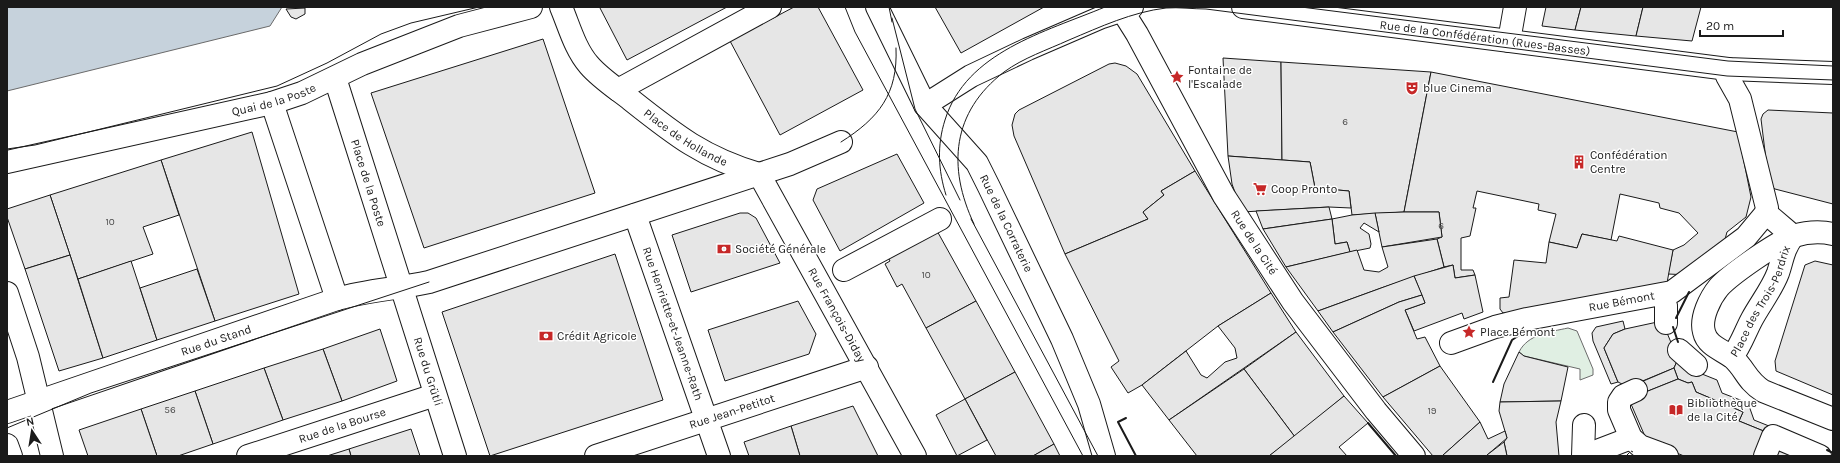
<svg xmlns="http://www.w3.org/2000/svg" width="1840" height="463" viewBox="0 0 1840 463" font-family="Karla,sans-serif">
<rect width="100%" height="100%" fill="#fff"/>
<path fill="#e0efe3" stroke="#6a6a6a" d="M 1568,328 L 1577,331 L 1593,369 L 1593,375 L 1580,380 L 1580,369 L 1524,356 L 1519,352 C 1528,334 1550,332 1568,328 Z"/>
<path fill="#c6d2dc" stroke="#6a6a6a" d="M 7,7 L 282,7 L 270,26 L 7,91 Z"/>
<g fill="#e6e6e6" stroke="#1a1a1a">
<path d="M 601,7 L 727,7 L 627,60 L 600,8 Z"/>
<path d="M 794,7 L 818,7 L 863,90 L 780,135 L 730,41 Z"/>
<path d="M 935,7 L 1044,7 L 961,53 Z"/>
<path d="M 1546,7 L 1581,7 L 1575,30 L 1542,26 Z"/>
<path d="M 1581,7 L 1643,7 L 1636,36 L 1575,30 Z"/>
<path d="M 1643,7 L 1701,7 L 1692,41 L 1636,36 Z"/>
<path d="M 305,8 L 305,14 L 296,19 L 291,17 L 286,9 Z"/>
<path d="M 543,39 L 595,193 L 424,248 L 371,93 Z"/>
<path d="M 1223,58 L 1281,62 L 1282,160 L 1228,156 Z"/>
<path d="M 1281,62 L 1431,72 L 1404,212 L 1352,215 L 1349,191 L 1315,188 L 1310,162 L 1282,160 Z"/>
<path d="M 1115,63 L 1126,66 L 1137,74 L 1195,171 L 1161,191 L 1164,195 L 1143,212 L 1148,219 L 1065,254 L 1014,136 L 1012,125 L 1015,114 L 1019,110 L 1109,64 Z"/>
<path d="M 1431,72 L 1738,132 L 1751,197 L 1746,217 L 1727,232 L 1722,250 L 1690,275 L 1668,274 L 1673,250 L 1684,245 L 1698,233 L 1679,213 L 1660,208 L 1659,203 L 1620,194 L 1611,240 L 1582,234 L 1577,248 L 1549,242 L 1556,214 L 1538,210 L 1539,204 L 1477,191 L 1473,208 L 1476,208 L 1470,236 L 1461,238 L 1461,270 L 1473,270 L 1475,275 L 1455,278 L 1453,265 L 1444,267 L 1437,239 L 1442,237 L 1439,212 L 1404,212 Z"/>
<path d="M 1768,110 L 1833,113 L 1833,204 L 1775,189 L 1769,184 L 1761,119 L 1763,114 Z"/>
<path d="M 252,132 L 299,294 L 215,321 L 161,160 Z"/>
<path d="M 897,154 L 924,203 L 840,251 L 813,200 L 817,189 Z"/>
<path d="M 1228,156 L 1310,162 L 1315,188 L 1349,191 L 1351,208 L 1329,207 L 1242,212 L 1232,184 Z"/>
<path d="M 161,160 L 179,215 L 143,227 L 153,254 L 78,279 L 50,195 Z"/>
<path d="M 1195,171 L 1271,293 L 1218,326 L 1142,385 L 1128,393 L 1111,367 L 1119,361 L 1065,254 L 1148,219 L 1143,212 L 1164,195 L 1161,191 Z"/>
<path d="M 50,195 L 70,255 L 25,269 L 7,217 L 7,209 Z"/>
<path d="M 1329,207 L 1332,219 L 1263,229 L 1256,211 Z"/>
<path d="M 1404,212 L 1439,212 L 1442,237 L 1382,247 L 1375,213 Z"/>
<path d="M 740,213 L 748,213 L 756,218 L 780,263 L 691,292 L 672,235 Z"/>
<path d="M 1375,213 L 1379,232 L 1364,223 L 1360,228 L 1369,234 L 1371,244 L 1370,248 L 1350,252 L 1347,242 L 1335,244 L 1332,219 L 1352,215 Z"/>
<path d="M 1332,219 L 1335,244 L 1347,242 L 1350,252 L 1286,267 L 1263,229 Z"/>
<path d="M 936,229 L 976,301 L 926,328 L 902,284 L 897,287 L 885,264 L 890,261 L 887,255 Z"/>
<path d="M 1582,234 L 1617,241 L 1619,236 L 1673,250 L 1667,283 L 1525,311 L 1503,313 L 1500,309 L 1500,298 L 1509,297 L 1514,260 L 1546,263 L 1549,242 L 1577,248 Z"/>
<path d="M 1437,239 L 1444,267 L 1384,287 L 1318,311 L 1286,267 L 1357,250 L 1364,270 L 1379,272 L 1388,267 L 1382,247 Z"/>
<path d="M 615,254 L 663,400 L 490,456 L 442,312 Z"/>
<path d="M 70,255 L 103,358 L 59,371 L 25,269 Z"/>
<path d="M 131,261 L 157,340 L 103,358 L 78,279 Z"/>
<path d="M 1815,261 L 1833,265 L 1833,395 L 1776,371 L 1775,361 L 1805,265 Z"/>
<path d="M 1453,265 L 1455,278 L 1475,275 L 1483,312 L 1464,319 L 1462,313 L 1414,331 L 1405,310 L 1425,303 L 1414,276 Z"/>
<path d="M 197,269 L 215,321 L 157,340 L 140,288 Z"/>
<path d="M 1414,276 L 1422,295 L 1399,302 L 1333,332 L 1318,311 Z"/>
<path d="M 1271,293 L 1296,332 L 1169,420 L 1142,385 L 1186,351 L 1201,375 L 1207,378 L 1225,362 L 1237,358 L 1235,348 L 1218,326 Z"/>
<path d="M 1422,295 L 1425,303 L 1405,310 L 1417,339 L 1425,337 L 1440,366 L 1383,397 L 1333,332 L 1399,302 Z"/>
<path d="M 798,301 L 816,334 L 809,354 L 725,381 L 708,330 Z"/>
<path d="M 976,301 L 1015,372 L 965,399 L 926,328 Z"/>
<path d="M 1623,321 L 1625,329 L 1613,334 L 1604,348 L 1618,382 L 1611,384 L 1593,341 L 1592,333 L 1596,327 Z"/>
<path d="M 1662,321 L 1678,359 L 1674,368 L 1628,387 L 1618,382 L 1604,348 L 1613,334 L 1625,329 Z"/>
<path d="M 380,329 L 397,381 L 342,401 L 323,349 Z"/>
<path d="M 1296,332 L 1344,396 L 1295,437 L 1244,369 Z"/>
<path d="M 323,349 L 342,401 L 283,420 L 264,368 Z"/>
<path d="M 1519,352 L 1524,356 L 1568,367 L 1561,401 L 1500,402 L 1504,384 Z"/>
<path d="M 1678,359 L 1697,372 L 1717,380 L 1722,393 L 1748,403 L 1754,420 L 1769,426 L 1766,432 L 1739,421 L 1743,412 L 1696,392 L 1692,382 L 1688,383 L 1678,379 L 1674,368 Z"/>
<path d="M 1440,366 L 1480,422 L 1442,456 L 1433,456 L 1383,397 Z"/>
<path d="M 264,368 L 283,420 L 213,444 L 195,391 Z"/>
<path d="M 1674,368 L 1678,379 L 1638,395 L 1634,385 Z"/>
<path d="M 1244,369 L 1295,437 L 1269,456 L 1197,456 L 1169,420 Z"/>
<path d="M 1015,372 L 1054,444 L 1033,456 L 996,456 L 965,399 Z"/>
<path d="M 1678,379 L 1688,383 L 1692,382 L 1696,392 L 1743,412 L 1739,421 L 1766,432 L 1757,456 L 1684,456 L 1647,441 L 1631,404 L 1638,395 Z"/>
<path d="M 195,391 L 213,444 L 178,456 L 157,456 L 141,409 Z"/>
<path d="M 1344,396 L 1368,423 L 1339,447 L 1347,456 L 1269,456 Z"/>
<path d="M 965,399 L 987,440 L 957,456 L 936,415 Z"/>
<path d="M 1561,401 L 1556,422 L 1559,456 L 1507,456 L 1504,442 L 1507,438 L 1499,411 L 1500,402 Z"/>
<path d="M 853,406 L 878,456 L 800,456 L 791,426 Z"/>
<path d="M 141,409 L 157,456 L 88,456 L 79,430 Z"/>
<path d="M 1480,422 L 1488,439 L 1505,431 L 1507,438 L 1486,456 L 1442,456 Z"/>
<path d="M 791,426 L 800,456 L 749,456 L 744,442 Z"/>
<path d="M 411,429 L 420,456 L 351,456 L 349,449 Z"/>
<path d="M 1504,442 L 1507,456 L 1487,456 L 1487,455 Z"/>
<path d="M 1054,444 L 1060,456 L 1033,456 Z"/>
<path d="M 349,449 L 351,456 L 327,456 Z"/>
<path d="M 1778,449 L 1795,456 L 1775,456 Z"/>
</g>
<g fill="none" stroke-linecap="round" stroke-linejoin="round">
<g stroke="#1a1a1a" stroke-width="24">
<g id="street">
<path id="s1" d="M 561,7 C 569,26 575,49 589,65 C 600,78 617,89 631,100 C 675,135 704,158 759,174"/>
<path id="s2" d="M 877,7 L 925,105 L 977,163 L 989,187 L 1062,339 L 1089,404 L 1104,456"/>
<path id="s3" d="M 1120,7 L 1137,34 L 1224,196 L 1293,302 L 1376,411 L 1414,456"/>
<path id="s4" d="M 1243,7 L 1728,69 L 1833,73"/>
<path d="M 1509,41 L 1515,7"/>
<path d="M 1728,69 L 1727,76 L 1740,99 L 1767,208 L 1766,213 L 1793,236"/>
<path id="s5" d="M 335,78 L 455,456"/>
<path d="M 618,90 L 770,7"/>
<path d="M 272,103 L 337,299"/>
<path d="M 925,105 L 971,76 L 1028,49 L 1102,17 L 1132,7"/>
<path id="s6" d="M 7,162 L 272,103 L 302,93 L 362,64 L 459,26 L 531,7"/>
<path id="s7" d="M 759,174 L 915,456"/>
<path id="s8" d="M 635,215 L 719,456"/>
<path d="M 1833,234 C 1819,231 1807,232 1794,236 C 1777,242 1731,274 1719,287 C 1710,298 1700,318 1704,332 C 1707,346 1723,350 1733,358 C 1746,370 1746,380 1763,391 L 1833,419"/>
<path d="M 844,270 L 940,219"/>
<path d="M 1666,323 L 1666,306"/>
<path id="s9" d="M 1451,343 L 1495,327 L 1527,319 L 1672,292 L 1746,237 L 1766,213"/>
<path d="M 1679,350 L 1696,365"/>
<path id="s10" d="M 1732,357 C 1741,345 1745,332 1752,319 C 1760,304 1772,289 1778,273 C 1783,258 1783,250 1793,236"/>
<path d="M 1636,390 L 1623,396 L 1619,402 L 1619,410 L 1631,438 L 1640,446 L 1667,456"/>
<path id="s11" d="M 7,412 L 337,299 C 367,290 398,289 429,282 L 790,164 L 841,142"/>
<path id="s12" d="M 248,456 L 435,395"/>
<path id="s13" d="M 596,456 L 867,367"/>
<path d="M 1583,456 L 1584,425"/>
<path d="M 1589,456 L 1597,451 L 1631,438"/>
<path d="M 1765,456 L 1773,436 L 1820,456"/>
</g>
</g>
<g stroke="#1a1a1a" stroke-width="24">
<g id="secondary">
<path d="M 7,293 L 28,357 L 52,456"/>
<path d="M 7,445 L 11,456"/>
</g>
</g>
<use href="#street" stroke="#fff" stroke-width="22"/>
<use href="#secondary" stroke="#fff" stroke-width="22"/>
<g stroke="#1a1a1a" stroke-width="1">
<path d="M 845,7 L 855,32 L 1083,456"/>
<path d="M 889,7 L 892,22"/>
<path d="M 1301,7 L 1728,61 L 1833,66"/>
<path d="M 892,18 L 915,109 L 960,200"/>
<path d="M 841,142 C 879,118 898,94 896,48"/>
<path d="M 7,149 L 35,145 L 277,86 L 327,63 L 381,34 L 411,23 L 479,7"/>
<path d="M 946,195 C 938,170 937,145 945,120 C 966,52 1045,32 1105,7"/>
<path d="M 971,219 L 1098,456"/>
<path d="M 974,224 C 947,167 952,112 1004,72 C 1023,58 1047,50 1069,40 C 1100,27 1132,12 1166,8 C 1179,7 1193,9 1206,9 L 1727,76 L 1833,80"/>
<path d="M 7,428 L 91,393 L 429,282"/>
</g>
<path stroke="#1a1a1a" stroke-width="1" stroke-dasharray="5 2" stroke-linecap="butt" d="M 1626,456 L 1631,451 L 1633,452"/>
<g stroke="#1a1a1a" stroke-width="2">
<path d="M 1676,318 L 1689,292"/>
<path d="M 1673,327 L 1678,342"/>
<path d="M 1493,382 L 1512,340 L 1527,330"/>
<path d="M 1126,418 L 1118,422 L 1136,456"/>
<path d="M 1368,423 L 1396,456"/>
<path d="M 1827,450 L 1833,453"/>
</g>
</g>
<defs>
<g id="sight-bare" transform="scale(1.08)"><path d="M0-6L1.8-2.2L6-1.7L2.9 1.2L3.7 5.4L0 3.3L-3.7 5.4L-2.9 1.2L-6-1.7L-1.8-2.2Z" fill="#c62828" stroke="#fff" stroke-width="2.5" paint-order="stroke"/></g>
<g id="theatre-bare" transform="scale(1.08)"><path d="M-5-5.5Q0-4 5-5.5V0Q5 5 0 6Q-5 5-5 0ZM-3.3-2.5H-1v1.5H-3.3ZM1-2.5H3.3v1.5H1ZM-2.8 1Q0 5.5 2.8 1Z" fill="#c62828" stroke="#fff" stroke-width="2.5" paint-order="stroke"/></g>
<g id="building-bare" transform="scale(1.08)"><path d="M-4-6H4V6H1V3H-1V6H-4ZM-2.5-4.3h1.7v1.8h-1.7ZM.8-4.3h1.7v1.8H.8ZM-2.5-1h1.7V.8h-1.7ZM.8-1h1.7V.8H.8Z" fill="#c62828" stroke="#fff" stroke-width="2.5" paint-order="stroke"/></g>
<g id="supermarket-bare" transform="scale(1.08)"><path d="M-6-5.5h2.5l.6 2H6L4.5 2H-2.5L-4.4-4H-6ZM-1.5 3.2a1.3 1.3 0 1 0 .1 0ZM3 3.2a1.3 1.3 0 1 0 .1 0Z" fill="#c62828" stroke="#fff" stroke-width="2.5" paint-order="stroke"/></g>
<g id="bank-bare" transform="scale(1.08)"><path d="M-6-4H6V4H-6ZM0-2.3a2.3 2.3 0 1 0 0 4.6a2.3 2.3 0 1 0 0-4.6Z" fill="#c62828" stroke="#fff" stroke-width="2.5" paint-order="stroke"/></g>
<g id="library-bare" transform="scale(1.08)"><path d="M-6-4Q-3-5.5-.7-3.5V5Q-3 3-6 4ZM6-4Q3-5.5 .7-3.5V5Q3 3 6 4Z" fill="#c62828" stroke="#fff" stroke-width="2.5" paint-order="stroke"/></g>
</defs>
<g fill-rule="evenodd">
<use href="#sight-bare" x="1177" y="77"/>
<use href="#theatre-bare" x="1412" y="88"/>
<use href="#building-bare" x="1579" y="162"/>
<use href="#supermarket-bare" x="1260" y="189"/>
<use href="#bank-bare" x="724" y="249"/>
<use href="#sight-bare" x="1469" y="332"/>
<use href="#bank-bare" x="546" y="336"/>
<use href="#library-bare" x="1676" y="410"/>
</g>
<g text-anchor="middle" stroke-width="3" stroke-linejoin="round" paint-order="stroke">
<g font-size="10" fill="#4d4d4d">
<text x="1345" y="125">6</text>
<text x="110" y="225">10</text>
<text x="1441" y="229">6</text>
<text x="926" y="278">10</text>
<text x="170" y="413">56</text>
<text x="1432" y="414">19</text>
</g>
<g font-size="12" fill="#1a1a1a" stroke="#fff">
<text dy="4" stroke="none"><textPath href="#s4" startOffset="244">Rue de la Confédération (Rues-Basses)</textPath></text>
<text dy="4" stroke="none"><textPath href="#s6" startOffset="274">Quai de la Poste</textPath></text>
<text dy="4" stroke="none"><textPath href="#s1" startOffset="186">Place de Hollande</textPath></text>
<text dy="4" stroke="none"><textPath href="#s5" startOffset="110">Place de la Poste</textPath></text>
<text dy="4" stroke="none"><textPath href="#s2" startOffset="254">Rue de la Corraterie</textPath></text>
<text dy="4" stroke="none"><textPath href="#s3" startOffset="271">Rue de la Cité</textPath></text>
<text dy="4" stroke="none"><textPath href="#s10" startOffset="63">Place des Trois-Perdrix</textPath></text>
<text dy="4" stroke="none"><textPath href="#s9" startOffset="176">Rue Bémont</textPath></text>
<text dy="4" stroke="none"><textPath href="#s7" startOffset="161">Rue François-Diday</textPath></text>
<text dy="4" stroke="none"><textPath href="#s8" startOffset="115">Rue Henriette-et-Jeanne-Rath</textPath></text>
<text dy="4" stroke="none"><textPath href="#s11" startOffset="221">Rue du Stand</textPath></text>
<text dy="4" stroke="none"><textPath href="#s5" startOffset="308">Rue du Grütli</textPath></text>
<text dy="4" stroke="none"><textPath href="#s13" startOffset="143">Rue Jean-Petitot</textPath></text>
<text dy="4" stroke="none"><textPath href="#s12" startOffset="99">Rue de la Bourse</textPath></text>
</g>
<g font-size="12" fill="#1a1a1a" stroke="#fff" text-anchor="start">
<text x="1188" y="74">Fontaine de<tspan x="1188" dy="14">l'Escalade</tspan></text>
<text x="1423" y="92">blue Cinema</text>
<text x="1590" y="159">Confédération<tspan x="1590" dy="14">Centre</tspan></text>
<text x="1271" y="193">Coop Pronto</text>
<text x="735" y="253">Société Générale</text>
<text x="1480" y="336">Place Bémont</text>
<text x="557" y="340">Crédit Agricole</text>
<text x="1687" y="407">Bibliothèque<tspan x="1687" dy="14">de la Cité</tspan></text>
</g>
</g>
<rect width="1840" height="463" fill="none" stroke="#1a1a1a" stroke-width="16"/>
<g transform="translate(32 431) rotate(348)" stroke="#ffffff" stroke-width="3" paint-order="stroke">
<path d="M0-3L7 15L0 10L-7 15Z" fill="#1a1a1a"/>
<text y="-6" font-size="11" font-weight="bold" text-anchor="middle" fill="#1a1a1a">N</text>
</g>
<path d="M1700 30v6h83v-6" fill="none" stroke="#1a1a1a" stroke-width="2"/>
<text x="1706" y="30" font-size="12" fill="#1a1a1a" stroke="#ffffff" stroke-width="3" paint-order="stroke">20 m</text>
</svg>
